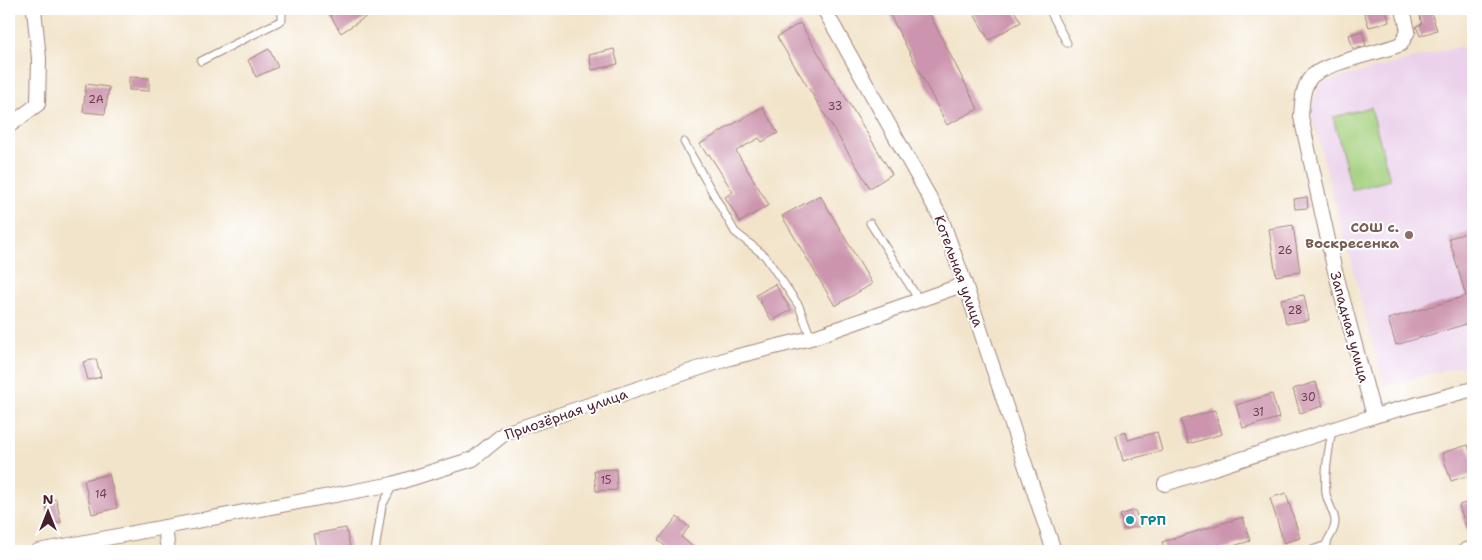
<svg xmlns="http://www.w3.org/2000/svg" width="1482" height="560" viewBox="0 0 1482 560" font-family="'Shantell Sans',sans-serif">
<rect width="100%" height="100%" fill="#fff"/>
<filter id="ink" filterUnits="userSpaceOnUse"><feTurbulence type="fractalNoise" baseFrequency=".02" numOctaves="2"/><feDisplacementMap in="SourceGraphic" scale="10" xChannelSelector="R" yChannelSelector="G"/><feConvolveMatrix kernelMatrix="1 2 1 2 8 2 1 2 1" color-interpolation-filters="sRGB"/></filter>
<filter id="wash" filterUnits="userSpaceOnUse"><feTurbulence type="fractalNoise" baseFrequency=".0096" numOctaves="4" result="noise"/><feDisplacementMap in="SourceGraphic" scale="20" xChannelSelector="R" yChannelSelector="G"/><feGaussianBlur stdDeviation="1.12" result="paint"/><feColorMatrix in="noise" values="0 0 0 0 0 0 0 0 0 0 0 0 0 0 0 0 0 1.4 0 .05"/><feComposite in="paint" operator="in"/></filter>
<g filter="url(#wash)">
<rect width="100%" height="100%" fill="#f2e4ca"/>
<path fill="#ebd1eb" d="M 1461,46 L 1473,92 L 1473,363 L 1384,386 L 1310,108 L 1321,83 Z"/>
<path fill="#a2cf7c" stroke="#767754" d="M 1371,107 L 1390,180 L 1352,190 L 1333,117 Z"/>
<g id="blocks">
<g fill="#cc94ae">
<path d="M 339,9 L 362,9 L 367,16 L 341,33 L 330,15 Z"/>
<path d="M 887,9 L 927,9 L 978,109 L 947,125 Z"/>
<path d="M 971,9 L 1013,9 L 1021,22 L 989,40 Z"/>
<path d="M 1363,9 L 1386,9 L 1389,22 L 1369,27 Z"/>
<path d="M 1418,9 L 1430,9 L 1437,30 L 1420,36 L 1416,26 L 1422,24 Z"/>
<path d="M 800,23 L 892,174 L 870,188 L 777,37 Z"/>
<path d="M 1362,31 L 1366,46 L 1353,49 L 1349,35 Z"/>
<path d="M 269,49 L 278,67 L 256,77 L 248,60 Z"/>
<path d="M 614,49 L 618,64 L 592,70 L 589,55 Z"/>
<path d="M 129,77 L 149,78 L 149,91 L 129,90 Z"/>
<path d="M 86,84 L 109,87 L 105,114 L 83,112 Z"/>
<path d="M 762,107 L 778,133 L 762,142 L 759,138 L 736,151 L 769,205 L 740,222 L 725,197 L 733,192 L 709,154 L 707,155 L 700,144 Z"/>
<path d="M 820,195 L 872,284 L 835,306 L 782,216 Z"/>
<path d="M 1307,197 L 1308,208 L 1295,209 L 1294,199 Z"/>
<path d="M 1293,225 L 1300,272 L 1276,276 L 1269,229 Z"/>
<path d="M 1470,232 L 1473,244 L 1473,322 L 1396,345 L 1388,319 L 1466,296 L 1449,238 Z"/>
<path d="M 775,284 L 791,310 L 772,321 L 756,295 Z"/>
<path d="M 1304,295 L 1309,320 L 1286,324 L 1281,299 Z"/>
<path d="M 96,359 L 101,377 L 88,380 L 83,362 Z"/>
<path d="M 1316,382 L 1323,406 L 1300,413 L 1293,389 Z"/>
<path d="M 1272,394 L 1279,418 L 1243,428 L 1236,405 Z"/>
<path d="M 1215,410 L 1222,434 L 1188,444 L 1181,420 Z"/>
<path d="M 1126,432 L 1128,440 L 1157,432 L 1162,451 L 1123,461 L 1116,435 Z"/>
<path d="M 1468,445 L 1473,463 L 1473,474 L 1451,481 L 1442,453 Z"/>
<path d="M 616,469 L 617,490 L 596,491 L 594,470 Z"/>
<path d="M 109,474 L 117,508 L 92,514 L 84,480 Z"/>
<path d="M 1286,493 L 1300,538 L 1284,543 L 1270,498 Z"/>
<path d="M 56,499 L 61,522 L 50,525 L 45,502 Z"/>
<path d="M 1473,501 L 1473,540 L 1470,540 L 1459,505 Z"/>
<path d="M 1135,510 L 1140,526 L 1124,530 L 1120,515 Z"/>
<path d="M 677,517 L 689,527 L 681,537 L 698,551 L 671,551 L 658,540 Z"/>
<path d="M 1243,517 L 1250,541 L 1216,551 L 1165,551 L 1162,542 Z"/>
<path d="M 346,528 L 350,547 L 317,551 L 313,534 Z"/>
</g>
</g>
</g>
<g filter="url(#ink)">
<use href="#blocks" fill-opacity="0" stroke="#9e827a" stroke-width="1"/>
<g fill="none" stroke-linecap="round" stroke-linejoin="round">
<g stroke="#9e827a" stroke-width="9">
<g id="service">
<path d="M 1049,9 L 1067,43"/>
<path d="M 201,61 L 282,20 L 282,9"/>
<path d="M 684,142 L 735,232 L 765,256 L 799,306 L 811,338"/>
<path d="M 870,223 L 919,300"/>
<path d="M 375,551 L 382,506 L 393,485"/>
<path d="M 1309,551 L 1324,546"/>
<path d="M 1325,551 C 1324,541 1335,534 1335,522 C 1335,512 1327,503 1326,493 C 1324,472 1329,450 1332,430"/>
<path d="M 1460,551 L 1464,547 L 1473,545"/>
</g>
</g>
<g stroke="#9e827a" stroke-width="16">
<g id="minor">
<path d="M 824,9 L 941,218 L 965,284 L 1054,551"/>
<path d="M 9,126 L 38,104 L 39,59 L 34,9"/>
<path d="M 1374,416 L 1334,267 L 1301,117 C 1302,104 1302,86 1312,76 C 1328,62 1379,53 1401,44 L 1408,31 L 1403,9"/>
<path d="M 1165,484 L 1374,416 L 1473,389"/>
<path d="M 165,527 L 168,551"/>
<path d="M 38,551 L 393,484 L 473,459 L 505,433 L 730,358 L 811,338 L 965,284"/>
</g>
</g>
<use href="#service" stroke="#fff" stroke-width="7"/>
<use href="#minor" stroke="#fff" stroke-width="14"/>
</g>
</g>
<circle fill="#8d6e63" stroke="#fff" stroke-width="2" cx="1409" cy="235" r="5"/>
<circle fill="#0f9aa8" stroke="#fff" stroke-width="2" cx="1130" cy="520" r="5"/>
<g text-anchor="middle" stroke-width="4" stroke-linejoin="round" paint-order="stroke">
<g font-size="11" fill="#6a3c4c">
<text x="96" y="103">2А</text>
<text x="835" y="110">33</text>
<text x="1285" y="254">26</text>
<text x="1295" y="314">28</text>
<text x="1308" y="401">30</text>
<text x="1258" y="416">31</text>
<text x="606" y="484">15</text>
<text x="101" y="498">14</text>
</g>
<g font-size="14" font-weight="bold" fill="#785e54" stroke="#fff" text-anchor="end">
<text x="1399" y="232">СОШ с.<tspan x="1399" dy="16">Воскресенка</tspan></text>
</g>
<g font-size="14" fill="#4a1f2b" stroke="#fff">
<text transform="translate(959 271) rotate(70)" y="5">Котельная улица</text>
<text transform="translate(1350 327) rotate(75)" y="5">Западная улица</text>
<text transform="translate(566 414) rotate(-19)" y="5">Приозёрная улица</text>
</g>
<g font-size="14" font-weight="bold" fill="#0d838f" stroke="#fff" text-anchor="start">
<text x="1140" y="525">ГРП</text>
</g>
</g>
<rect width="1482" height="560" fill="none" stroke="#fff" stroke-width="30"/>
<g transform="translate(48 512)" stroke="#ffffff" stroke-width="4" paint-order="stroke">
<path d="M0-4L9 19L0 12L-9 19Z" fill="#4a1f2b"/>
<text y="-8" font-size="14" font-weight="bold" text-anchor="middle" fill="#4a1f2b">N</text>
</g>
</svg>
